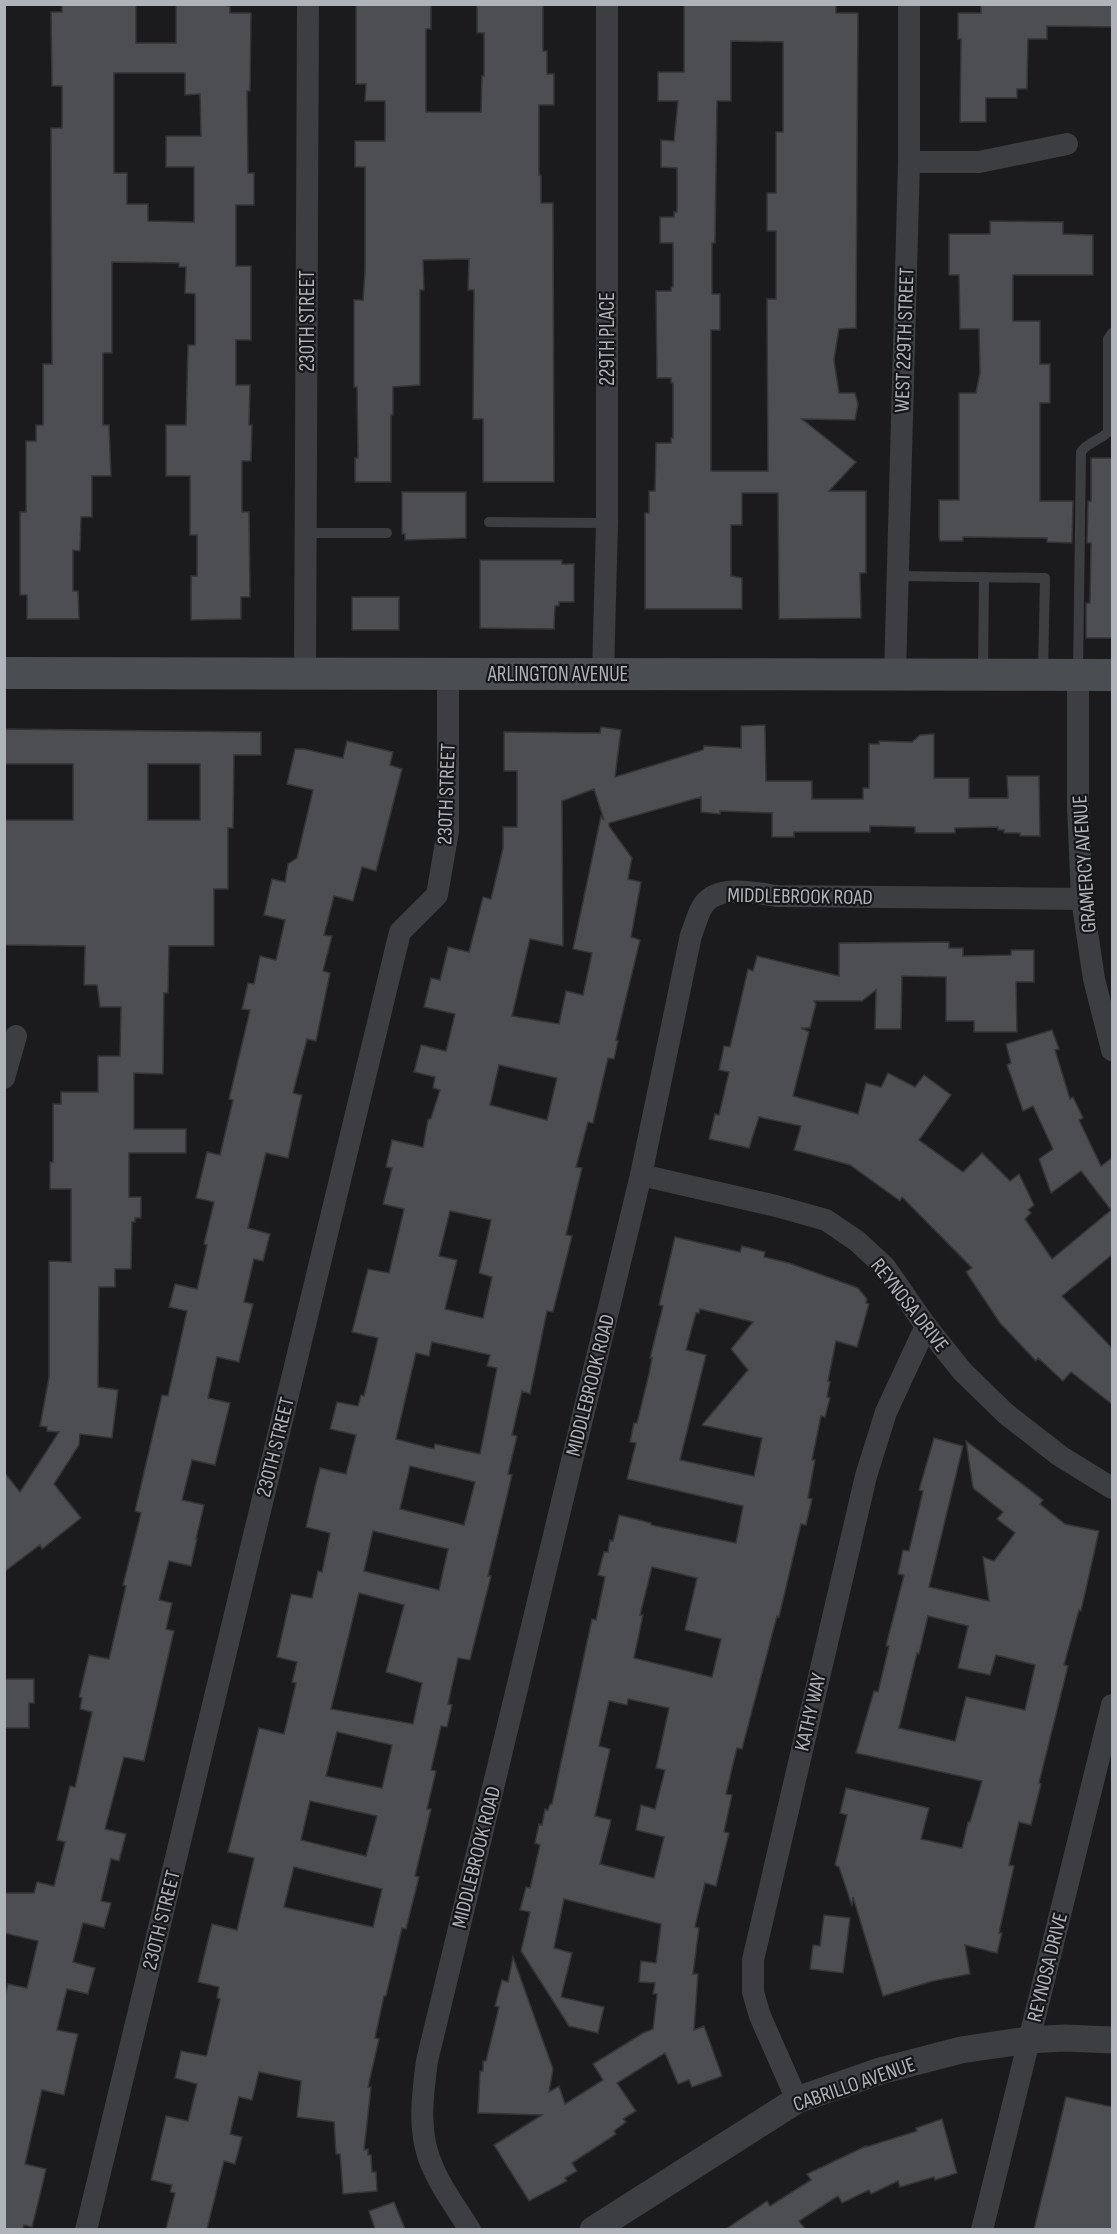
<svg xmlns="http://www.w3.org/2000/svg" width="1117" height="2234" viewBox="0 0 1117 2234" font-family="'Sofia Sans Condensed',sans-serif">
<rect width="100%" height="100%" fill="#1b1b1d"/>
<g fill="#4d4e51" stroke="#353538" stroke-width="1.5" fill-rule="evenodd">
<path d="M 62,4 L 136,4 L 136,43 L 176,43 L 176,4 L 227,4 L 227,6 L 230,6 L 230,13 L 251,13 L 250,91 L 247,91 L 248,173 L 254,173 L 254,205 L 236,205 L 236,266 L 251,266 L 251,340 L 236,340 L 236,385 L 250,385 L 249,425 L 252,425 L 251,461 L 242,461 L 242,512 L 249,512 L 250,597 L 241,597 L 241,619 L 191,620 L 191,576 L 197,576 L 197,535 L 190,535 L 190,476 L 166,476 L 166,425 L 186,425 L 188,345 L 195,345 L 195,294 L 185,293 L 186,267 L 179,267 L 179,263 L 112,262 L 112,353 L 103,353 L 103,425 L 109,425 L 111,476 L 92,476 L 92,517 L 81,517 L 80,551 L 73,550 L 73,591 L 78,591 L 79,619 L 27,619 L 27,595 L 20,595 L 20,512 L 26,512 L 26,441 L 36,441 L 36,425 L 43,425 L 43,364 L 52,364 L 51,128 L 62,128 L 62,86 L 52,86 L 51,12 L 62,12 ZM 114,73 L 185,73 L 185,95 L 200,94 L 201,136 L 166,136 L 166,167 L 194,167 L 194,222 L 148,221 L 148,204 L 127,204 L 127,173 L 114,173 Z"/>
<path d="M 356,4 L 431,4 L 431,29 L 426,29 L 426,112 L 481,112 L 482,76 L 484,76 L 484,33 L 477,33 L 477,4 L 543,4 L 543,51 L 547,51 L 547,74 L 554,74 L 554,105 L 539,105 L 539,175 L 541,175 L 541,203 L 553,203 L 554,482 L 483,482 L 483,419 L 473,419 L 474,290 L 468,290 L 469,259 L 423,260 L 424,290 L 420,290 L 420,385 L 393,387 L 393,415 L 391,415 L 391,482 L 355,482 L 355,458 L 358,458 L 357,387 L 354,387 L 354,300 L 363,300 L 365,270 L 365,167 L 355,167 L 355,141 L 385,141 L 385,101 L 365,101 L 366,84 L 356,84 Z"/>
<path d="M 684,4 L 836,4 L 836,13 L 858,13 L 856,328 L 839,329 L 834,360 L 839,393 L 855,393 L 858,404 L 855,420 L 802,419 L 856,462 L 829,491 L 866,491 L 866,573 L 860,573 L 861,618 L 779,619 L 778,493 L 742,493 L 742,525 L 731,525 L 731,576 L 742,578 L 742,609 L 645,609 L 645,513 L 649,513 L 649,491 L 655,491 L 656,443 L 671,443 L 671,438 L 673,438 L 673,383 L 671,383 L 671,378 L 657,378 L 656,291 L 671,291 L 671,287 L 673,287 L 673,243 L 660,243 L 660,217 L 674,217 L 674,212 L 677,212 L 677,168 L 661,167 L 661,140 L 674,141 L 678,101 L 658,101 L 658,72 L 684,72 ZM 731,41 L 783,42 L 783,132 L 776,132 L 776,193 L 767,193 L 767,231 L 776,231 L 776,299 L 767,299 L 767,319 L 768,471 L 711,471 L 711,330 L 720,330 L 720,294 L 712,294 L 712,243 L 715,243 L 717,101 L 731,101 Z"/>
<path d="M 981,4 L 1113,4 L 1113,27 L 1047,26 L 1047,39 L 1028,39 L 1027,89 L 1017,89 L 1017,98 L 986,98 L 986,122 L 960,122 L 961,39 L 958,39 L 958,13 L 981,13 Z"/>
<path d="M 990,221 L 1063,222 L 1063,234 L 1093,235 L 1093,275 L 1013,275 L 1013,321 L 1040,321 L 1040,364 L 1050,364 L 1050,403 L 1040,403 L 1040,501 L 1073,501 L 1072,543 L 1047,542 L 1047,538 L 963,537 L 963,541 L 940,541 L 939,537 L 939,500 L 959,500 L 959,393 L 976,393 L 980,373 L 979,329 L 960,329 L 959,275 L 949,275 L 949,234 L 990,234 Z"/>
<path d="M 1091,458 L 1113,458 L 1113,638 L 1086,638 L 1086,603 L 1090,603 L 1091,543 L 1087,543 L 1088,501 L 1091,501 Z"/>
<path d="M 402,492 L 466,492 L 466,538 L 405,540 L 405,534 L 402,534 Z"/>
<path d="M 480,560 L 562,560 L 562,564 L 574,564 L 574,602 L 559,602 L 559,606 L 555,606 L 554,629 L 480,628 Z"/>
<rect x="352" y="597" width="47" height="33"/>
<path d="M 765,725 L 766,781 L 812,781 L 812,799 L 863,799 L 863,788 L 869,788 L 869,744 L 879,744 L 879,741 L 912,742 L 920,735 L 934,734 L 934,778 L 969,778 L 969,798 L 1008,798 L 1007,776 L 1039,776 L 1040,836 L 1020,836 L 1020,833 L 1004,833 L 1004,830 L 998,830 L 998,827 L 955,828 L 955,833 L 915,833 L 915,827 L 870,826 L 870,832 L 794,832 L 794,837 L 772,837 L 772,813 L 720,811 L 720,814 L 701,812 L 701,797 L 609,823 L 609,826 L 632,858 L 628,879 L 641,882 L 631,937 L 640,940 L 616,1040 L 618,1041 L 614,1059 L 608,1058 L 593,1123 L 588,1122 L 576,1167 L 582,1168 L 566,1235 L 572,1236 L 553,1312 L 547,1311 L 530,1394 L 522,1391 L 512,1435 L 517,1436 L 508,1474 L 512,1475 L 488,1576 L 491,1576 L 470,1660 L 458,1658 L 448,1704 L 452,1705 L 447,1727 L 441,1726 L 431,1770 L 436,1771 L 427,1809 L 431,1809 L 415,1876 L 419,1877 L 406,1929 L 402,1928 L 386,1996 L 384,1996 L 375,2038 L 379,2039 L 368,2087 L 371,2087 L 364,2150 L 368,2149 L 368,2155 L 371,2155 L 372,2172 L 376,2172 L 377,2191 L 343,2194 L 340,2154 L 336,2154 L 334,2122 L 297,2117 L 301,2081 L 259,2072 L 252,2100 L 239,2097 L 230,2134 L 242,2137 L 235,2164 L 224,2161 L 207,2229 L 166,2229 L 175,2193 L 170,2192 L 172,2185 L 151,2180 L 166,2116 L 188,2121 L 197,2084 L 175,2078 L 181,2051 L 206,2056 L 207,2054 L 220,1999 L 217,1998 L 219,1987 L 198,1982 L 206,1948 L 212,1924 L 237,1930 L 254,1858 L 228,1852 L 259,1728 L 284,1734 L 296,1683 L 292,1682 L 297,1662 L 277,1657 L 291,1594 L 312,1598 L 318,1571 L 322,1572 L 330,1533 L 306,1527 L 315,1487 L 320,1468 L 346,1474 L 356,1435 L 330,1429 L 337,1402 L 358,1406 L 361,1395 L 364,1396 L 378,1338 L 352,1332 L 368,1269 L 389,1273 L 404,1209 L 383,1204 L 392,1168 L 386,1167 L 392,1140 L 423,1147 L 428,1120 L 431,1118 L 440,1090 L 433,1088 L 435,1077 L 414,1072 L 421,1045 L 446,1051 L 455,1014 L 424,1007 L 431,978 L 440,980 L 448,947 L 469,952 L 483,897 L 491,899 L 503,848 L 503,827 L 517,827 L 517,771 L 504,771 L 504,732 L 600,733 L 601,727 L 621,730 L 615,777 L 703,750 L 704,746 L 741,748 L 741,726 ZM 594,789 L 604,820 L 601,816 L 573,949 L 592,953 L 583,995 L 566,991 L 559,1024 L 512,1016 L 530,939 L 563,946 L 562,801 ZM 499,1065 L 557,1078 L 547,1120 L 490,1105 ZM 450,1211 L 491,1220 L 479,1273 L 492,1277 L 483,1318 L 445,1309 L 457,1260 L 439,1256 ZM 432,1342 L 490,1355 L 487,1366 L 497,1368 L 480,1454 L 435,1444 L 434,1449 L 396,1439 L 416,1353 L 429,1356 ZM 410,1466 L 475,1482 L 464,1525 L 400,1509 ZM 373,1531 L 448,1549 L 439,1590 L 364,1571 ZM 359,1593 L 404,1605 L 386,1672 L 422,1683 L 413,1724 L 331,1709 ZM 337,1732 L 392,1745 L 382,1788 L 326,1776 ZM 310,1801 L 377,1816 L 366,1856 L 301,1840 ZM 294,1867 L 382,1889 L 373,1927 L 284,1907 Z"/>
<path d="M 4,729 L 261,732 L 261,755 L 234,755 L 233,828 L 228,828 L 228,889 L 214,889 L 214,946 L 169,946 L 168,993 L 164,993 L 163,1074 L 134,1073 L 134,1129 L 186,1129 L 186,1153 L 129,1153 L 129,1197 L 141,1197 L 141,1218 L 135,1218 L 135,1222 L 132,1222 L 131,1269 L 115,1269 L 115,1287 L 99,1287 L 98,1387 L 118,1390 L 112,1438 L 80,1434 L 79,1445 L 54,1484 L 81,1518 L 42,1549 L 40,1545 L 4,1572 L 4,1472 L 20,1492 L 59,1432 L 47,1431 L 47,1427 L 40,1426 L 49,1377 L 49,1261 L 71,1262 L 71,1189 L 50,1189 L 50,1162 L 53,1162 L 53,1104 L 61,1104 L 61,1092 L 98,1092 L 98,1056 L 120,1056 L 121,1007 L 100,1007 L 97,985 L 84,985 L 85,946 L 4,945 L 4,820 L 73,820 L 73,764 L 4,764 ZM 148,764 L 200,764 L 200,820 L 148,820 Z"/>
<path d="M 347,741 L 393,752 L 390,765 L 402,769 L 376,871 L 362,867 L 353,901 L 334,896 L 324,935 L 332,936 L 323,971 L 330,973 L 316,1041 L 307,1039 L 293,1093 L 302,1095 L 288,1158 L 266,1153 L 248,1228 L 270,1234 L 263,1261 L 254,1259 L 244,1302 L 253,1304 L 239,1362 L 217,1357 L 208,1398 L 230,1403 L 215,1465 L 192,1460 L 182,1500 L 204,1505 L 196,1539 L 197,1539 L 191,1566 L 169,1561 L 159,1600 L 172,1603 L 166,1629 L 174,1631 L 144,1761 L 124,1757 L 105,1829 L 126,1834 L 119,1861 L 111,1859 L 101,1901 L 111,1903 L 104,1928 L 83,1923 L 73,1962 L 95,1968 L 88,1994 L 67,1989 L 57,2030 L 78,2034 L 70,2068 L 64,2095 L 42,2090 L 25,2164 L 46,2169 L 40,2195 L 32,2227 L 24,2225 L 23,2229 L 4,2229 L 4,1998 L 8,1984 L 27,1988 L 38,1941 L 4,1933 L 4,1893 L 34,1893 L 37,1882 L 54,1886 L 65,1842 L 57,1840 L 70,1786 L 75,1787 L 92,1712 L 80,1709 L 82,1698 L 79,1697 L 89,1655 L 109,1659 L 126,1586 L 123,1585 L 141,1513 L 135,1511 L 162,1395 L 168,1396 L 187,1311 L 169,1307 L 175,1284 L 197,1289 L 207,1245 L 204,1244 L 214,1202 L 196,1198 L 207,1152 L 220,1155 L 233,1100 L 229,1099 L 250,1010 L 242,1009 L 248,983 L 254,984 L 260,956 L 276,960 L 285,920 L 264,915 L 272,879 L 285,882 L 288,864 L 297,858 L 313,790 L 287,784 L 295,749 L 304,749 L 343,758 Z"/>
<path d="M 949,942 L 949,948 L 963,948 L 963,956 L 1011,955 L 1011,950 L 1034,950 L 1034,982 L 1016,982 L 1017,1032 L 974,1032 L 974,1021 L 946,1021 L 946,977 L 902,976 L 901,1029 L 875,1029 L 876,990 L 862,1001 L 814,1001 L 816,1004 L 810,1028 L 801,1028 L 809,1032 L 793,1096 L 858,1114 L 866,1083 L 881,1087 L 888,1073 L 915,1087 L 924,1075 L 951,1095 L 919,1140 L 963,1172 L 982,1153 L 1010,1181 L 1019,1174 L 1034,1205 L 1028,1210 L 1031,1213 L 1025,1219 L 1052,1259 L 1111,1210 L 1081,1171 L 1051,1193 L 1039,1159 L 1053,1149 L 1033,1106 L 1023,1111 L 1007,1065 L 1011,1063 L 1006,1044 L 1052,1030 L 1059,1049 L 1055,1050 L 1070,1099 L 1073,1097 L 1083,1118 L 1079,1120 L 1101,1166 L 1113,1157 L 1113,1254 L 1062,1296 L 1113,1349 L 1113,1405 L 1071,1372 L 1063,1381 L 1038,1358 L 1036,1361 L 1000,1323 L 966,1272 L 972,1268 L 902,1197 L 900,1201 L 850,1165 L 794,1150 L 801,1126 L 759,1117 L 749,1148 L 709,1139 L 715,1114 L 719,1115 L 729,1072 L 719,1070 L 724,1046 L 730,1047 L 748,969 L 753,971 L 757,956 L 839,976 L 839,943 Z"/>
<path d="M 675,1237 L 740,1252 L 742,1246 L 765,1252 L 764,1257 L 789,1263 L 858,1288 L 867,1299 L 866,1303 L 869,1304 L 857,1347 L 836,1341 L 828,1381 L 830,1382 L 827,1397 L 830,1398 L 825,1417 L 821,1416 L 812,1460 L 815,1460 L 808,1498 L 812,1499 L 806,1525 L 801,1524 L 779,1617 L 777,1616 L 742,1749 L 737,1748 L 726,1794 L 732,1795 L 724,1832 L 729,1833 L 716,1886 L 705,1883 L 695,1927 L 699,1928 L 693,1974 L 698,1974 L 694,2030 L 704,2026 L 722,2076 L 692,2087 L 689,2080 L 678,2084 L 665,2053 L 617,2083 L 636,2111 L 623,2119 L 626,2122 L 614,2131 L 616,2134 L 572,2163 L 577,2171 L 565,2178 L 567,2181 L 529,2201 L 494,2145 L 542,2115 L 478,2113 L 480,2071 L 483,2071 L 483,2061 L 486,2061 L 499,2007 L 495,2006 L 502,1980 L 508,1982 L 513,1957 L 553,2069 L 549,2092 L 559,2086 L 565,2104 L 603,2080 L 593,2064 L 643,2033 L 653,2029 L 657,1994 L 653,1994 L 655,1983 L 639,1982 L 641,1961 L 656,1963 L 661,1924 L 564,1899 L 554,1948 L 572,1953 L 561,1997 L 604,2007 L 598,2033 L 569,2026 L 521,1951 L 530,1912 L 520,1910 L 526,1887 L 530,1888 L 540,1845 L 535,1843 L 539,1824 L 542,1825 L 545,1809 L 548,1810 L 550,1804 L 552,1804 L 592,1619 L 596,1620 L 605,1577 L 598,1575 L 604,1552 L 608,1552 L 610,1540 L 613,1541 L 619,1515 L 651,1523 L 651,1525 L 736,1543 L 743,1506 L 627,1479 L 636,1443 L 630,1442 L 634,1423 L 637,1423 L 649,1374 L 652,1358 L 650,1358 L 663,1306 L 659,1305 ZM 700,1309 L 753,1322 L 731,1349 L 748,1370 L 702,1425 L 762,1438 L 754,1476 L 680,1460 L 706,1355 L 686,1350 L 696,1313 L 699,1313 ZM 652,1567 L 697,1578 L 685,1630 L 721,1639 L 712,1677 L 634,1658 L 643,1615 L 640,1615 ZM 628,1699 L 669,1708 L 656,1768 L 665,1770 L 655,1809 L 641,1805 L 636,1830 L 664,1837 L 654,1878 L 600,1864 L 611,1820 L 595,1816 L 610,1749 L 599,1746 L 609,1701 L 627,1705 Z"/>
<path d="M 934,1438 L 963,1446 L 929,1587 L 989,1601 L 983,1557 L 994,1561 L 1015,1533 L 997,1519 L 1003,1512 L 973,1488 L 966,1441 L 1043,1500 L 1040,1504 L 1065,1524 L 1099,1531 L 1081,1611 L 1079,1610 L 1064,1665 L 1068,1666 L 1039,1783 L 1041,1784 L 1031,1825 L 1019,1822 L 1009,1865 L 1014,1866 L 999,1933 L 1002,1933 L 997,1953 L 965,1945 L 970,1974 L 933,1981 L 883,1996 L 853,1897 L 852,1906 L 839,1867 L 835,1865 L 847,1815 L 840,1813 L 846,1788 L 929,1808 L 921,1839 L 962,1848 L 968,1822 L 970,1822 L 982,1781 L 856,1753 L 874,1691 L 878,1692 L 889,1646 L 886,1646 L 904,1575 L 898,1574 L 903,1550 L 909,1551 L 923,1491 L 919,1490 ZM 928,1616 L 968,1626 L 958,1668 L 990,1675 L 996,1655 L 1035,1665 L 1025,1710 L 966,1697 L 955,1741 L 899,1728 L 917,1653 L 919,1654 Z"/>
<path d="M 4,1679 L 34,1679 L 34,1703 L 29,1703 L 29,1728 L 4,1728 Z"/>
<path d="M 824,1915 L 850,1918 L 843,1973 L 810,1969 L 813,1945 L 820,1946 Z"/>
<path d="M 1066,2097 L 1113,2107 L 1113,2229 L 1034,2229 Z"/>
<path d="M 942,2119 L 957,2173 L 935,2180 L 934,2177 L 900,2187 L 898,2181 L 871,2194 L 869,2190 L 842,2203 L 838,2196 L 799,2221 L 805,2229 L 726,2229 L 767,2201 L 770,2206 L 811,2180 L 807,2174 L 866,2146 L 866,2147 L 917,2131 L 916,2128 Z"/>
<path d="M 394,2202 L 405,2229 L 375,2229 L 369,2211 Z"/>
</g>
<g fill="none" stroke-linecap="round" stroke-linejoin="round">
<g stroke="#3c3e41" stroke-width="10">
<path d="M 489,522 L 607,523"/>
<path d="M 306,533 L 387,533"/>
<path d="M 898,576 L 1045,578 L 1043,672"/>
<path d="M 983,672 L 984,577"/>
<path d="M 1078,672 L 1081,452 C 1087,442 1101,440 1108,432 L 1108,339 L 1112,333"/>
</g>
<g stroke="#3c3e41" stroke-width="22">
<path d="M 909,162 L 979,162 L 1067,144"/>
<path d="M 305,673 L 308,4"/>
<path d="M 603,674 L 607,523 L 607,4"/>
<path d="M 895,675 L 909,162 L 909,4"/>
<path d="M 1078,675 L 1078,806 L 1082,899 L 1094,979 L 1112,1050"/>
<path d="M 4,1078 L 16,1036"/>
<path d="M 641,1175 L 776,1206 L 826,1220 L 857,1241 L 885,1267 L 926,1326 L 962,1371 L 1005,1413 L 1060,1456 L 1112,1488"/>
<path d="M 797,2100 L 760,2016 L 753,1992 L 753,1960 L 866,1476 L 886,1412 L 926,1326"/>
<path d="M 86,2230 L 400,932 L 437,895 L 448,831 L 448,674"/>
<path d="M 470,2230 C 458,2210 443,2191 434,2170 C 417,2136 422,2098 427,2061 L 641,1175 L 691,935 C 695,926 698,912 704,904 C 719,884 756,893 777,896 L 1082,899"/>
<path d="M 982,2230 L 1112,1705"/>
</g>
<path stroke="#3c3e41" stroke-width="27" d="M 593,2230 L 797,2100 L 880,2071 L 961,2050 L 1028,2040 L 1065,2038 L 1112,2040"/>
<path stroke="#4a4d51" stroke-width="32" d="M 4,673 L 1112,675"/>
</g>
<g text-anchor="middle" stroke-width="4.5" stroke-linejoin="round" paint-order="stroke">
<g font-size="21" fill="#afb4ba" stroke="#161618">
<text transform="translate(307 321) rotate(-90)" y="7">230TH STREET</text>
<text transform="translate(607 339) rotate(-90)" y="7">229TH PLACE</text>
<text transform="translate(904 340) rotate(-88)" y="7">WEST 229TH STREET</text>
<text x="558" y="681">ARLINGTON AVENUE</text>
<text transform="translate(446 794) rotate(-88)" y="7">230TH STREET</text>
<text transform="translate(1084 864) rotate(-94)" y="7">GRAMERCY AVENUE</text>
<text transform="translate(800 896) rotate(1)" y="7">MIDDLEBROOK ROAD</text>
<text transform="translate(910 1305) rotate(52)" y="7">REYNOSA DRIVE</text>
<text transform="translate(590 1385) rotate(-76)" y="7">MIDDLEBROOK ROAD</text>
<text transform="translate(275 1447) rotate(-76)" y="7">230TH STREET</text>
<text transform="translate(810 1712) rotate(-77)" y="7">KATHY WAY</text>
<text transform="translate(476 1857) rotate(-76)" y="7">MIDDLEBROOK ROAD</text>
<text transform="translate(161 1920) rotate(-76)" y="7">230TH STREET</text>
<text transform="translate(1047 1967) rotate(-76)" y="7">REYNOSA DRIVE</text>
<text transform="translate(854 2084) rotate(-19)" y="7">CABRILLO AVENUE</text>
</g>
</g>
<rect width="1117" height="2234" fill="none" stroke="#afb4ba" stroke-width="12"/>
</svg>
